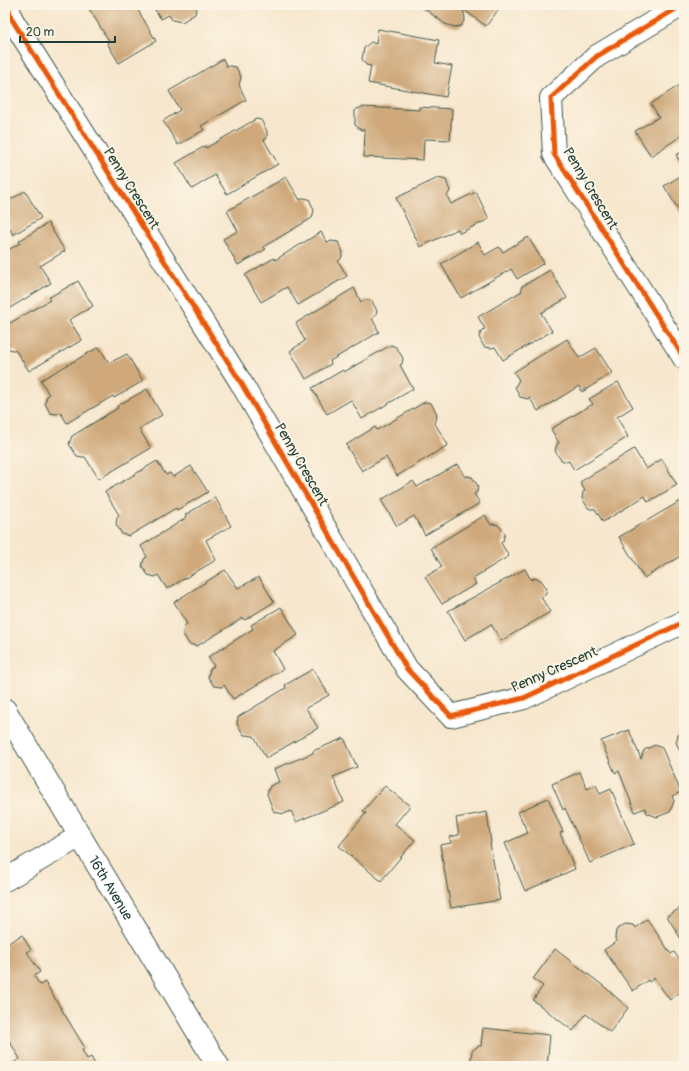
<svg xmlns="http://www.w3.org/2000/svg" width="689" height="1071" viewBox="0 0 689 1071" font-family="Pangolin,sans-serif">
<rect width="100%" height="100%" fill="#fcf5e5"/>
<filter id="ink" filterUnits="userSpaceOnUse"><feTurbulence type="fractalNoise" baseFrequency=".025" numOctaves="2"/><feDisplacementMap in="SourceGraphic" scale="8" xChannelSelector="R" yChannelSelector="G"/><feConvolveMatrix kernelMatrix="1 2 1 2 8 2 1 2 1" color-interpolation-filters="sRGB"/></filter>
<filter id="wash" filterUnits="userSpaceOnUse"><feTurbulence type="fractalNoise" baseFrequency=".012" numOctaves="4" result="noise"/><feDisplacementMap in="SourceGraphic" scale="16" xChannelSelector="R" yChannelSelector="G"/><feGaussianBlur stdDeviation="0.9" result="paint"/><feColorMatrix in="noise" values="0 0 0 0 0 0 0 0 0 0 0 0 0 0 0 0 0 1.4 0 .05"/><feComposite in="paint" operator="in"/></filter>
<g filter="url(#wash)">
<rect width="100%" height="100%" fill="#f7e7ce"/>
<g id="blocks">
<g fill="#cfa97b">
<path d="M 91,5 L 135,5 L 156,41 L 119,63 L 107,43 L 109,41 L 88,7 Z"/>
<path d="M 152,5 L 197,5 L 195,14 L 182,22 L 172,20 L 169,15 L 161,19 Z"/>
<path d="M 420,5 L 502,5 L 486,26 L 463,9 L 465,18 L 464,21 L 461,26 L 455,27 L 445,24 Z"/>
<path d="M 378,29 L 439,40 L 435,63 L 452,66 L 446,97 L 368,83 L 371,66 L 366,65 L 362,59 L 364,48 L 371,42 L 376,44 Z"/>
<path d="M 223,59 L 227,67 L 229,66 L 236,67 L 241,77 L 239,85 L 246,100 L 201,126 L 204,130 L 178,145 L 163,121 L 180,110 L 169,91 Z"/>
<path d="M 684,82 L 684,134 L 651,156 L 635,131 L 659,117 L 651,104 Z"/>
<path d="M 362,107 L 419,110 L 419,107 L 452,109 L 450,140 L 424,139 L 423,160 L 364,157 L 365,130 L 361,130 L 355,125 L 355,110 Z"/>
<path d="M 256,119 L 261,120 L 267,131 L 267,138 L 264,140 L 278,164 L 227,194 L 215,175 L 192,189 L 176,163 L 205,146 L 206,148 Z"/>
<path d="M 684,151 L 684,168 L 676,155 Z"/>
<path d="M 684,174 L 684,213 L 681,214 L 664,186 Z"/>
<path d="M 286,177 L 300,200 L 303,198 L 309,199 L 314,210 L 312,218 L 263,247 L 266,249 L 238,265 L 223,239 L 238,231 L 227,211 Z"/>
<path d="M 438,178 L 446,180 L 450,191 L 447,196 L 451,204 L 476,192 L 489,219 L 460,233 L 458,229 L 420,247 L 396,198 Z"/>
<path d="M 25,191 L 41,218 L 13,235 L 8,225 L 5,227 L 5,203 Z"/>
<path d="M 48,223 L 65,251 L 40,266 L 51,283 L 5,311 L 5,252 L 20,243 L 19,241 Z"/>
<path d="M 321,232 L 328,243 L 331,241 L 338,242 L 343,252 L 341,259 L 338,261 L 347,276 L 298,305 L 287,287 L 261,302 L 245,275 L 274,258 L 275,260 Z"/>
<path d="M 528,237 L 544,263 L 517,279 L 511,269 L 461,298 L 441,264 L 478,242 L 485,255 L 499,247 L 503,252 Z"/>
<path d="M 550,270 L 567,298 L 541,313 L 552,331 L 503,360 L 495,347 L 491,348 L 484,347 L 479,337 L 482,330 L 485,329 L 478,317 L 522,291 L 521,287 Z"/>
<path d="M 78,281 L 93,306 L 69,320 L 82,340 L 29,371 L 16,351 L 6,348 L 5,346 L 5,326 L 50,300 L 48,298 Z"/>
<path d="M 354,288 L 361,302 L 365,300 L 372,301 L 377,311 L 375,316 L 372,318 L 379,332 L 330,361 L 331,364 L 306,379 L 290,351 L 305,341 L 296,323 Z"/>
<path d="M 567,339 L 579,358 L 596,348 L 612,373 L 582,392 L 579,386 L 538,411 L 529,397 L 528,399 L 520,397 L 515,387 L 519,380 L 514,372 Z"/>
<path d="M 391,345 L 396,347 L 403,358 L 402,364 L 400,365 L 413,389 L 362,419 L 351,400 L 327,414 L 312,388 L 343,370 L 344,372 Z"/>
<path d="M 99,347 L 109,363 L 127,354 L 143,381 L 114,398 L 113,396 L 67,423 L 60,412 L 57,414 L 50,413 L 45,403 L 47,396 L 49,395 L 41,380 Z"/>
<path d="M 618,382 L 633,407 L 617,417 L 628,437 L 574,470 L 569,461 L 567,462 L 561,460 L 555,451 L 557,444 L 559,443 L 551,429 L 593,404 L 589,399 Z"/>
<path d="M 147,389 L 162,415 L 139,429 L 151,448 L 99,479 L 85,457 L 83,457 L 77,456 L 69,444 L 72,436 L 118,408 L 117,406 Z"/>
<path d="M 425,402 L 431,403 L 437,414 L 436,421 L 434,422 L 448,445 L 397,476 L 386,457 L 362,471 L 346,445 L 375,427 L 377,430 Z"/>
<path d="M 634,449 L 646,469 L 662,459 L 677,485 L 648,502 L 645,496 L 603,522 L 595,509 L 591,509 L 588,508 L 582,498 L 583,492 L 585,491 L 580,482 Z"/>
<path d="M 157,461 L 166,475 L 170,473 L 173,477 L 191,466 L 208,492 L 177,510 L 176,508 L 129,536 L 122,534 L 116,524 L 117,517 L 119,515 L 105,492 Z"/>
<path d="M 458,464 L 465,477 L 467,476 L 472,477 L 478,486 L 477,492 L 474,494 L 480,503 L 425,535 L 414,516 L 397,526 L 381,500 L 413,481 L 417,487 Z"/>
<path d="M 215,497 L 231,526 L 206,540 L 216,560 L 167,589 L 158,575 L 155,577 L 148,575 L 142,566 L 144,559 L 147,557 L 141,546 L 186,518 L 185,515 Z"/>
<path d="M 684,499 L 684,554 L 644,578 L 619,537 Z"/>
<path d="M 485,515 L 491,525 L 493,524 L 498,525 L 505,533 L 503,541 L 501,543 L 509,556 L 473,578 L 476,584 L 442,604 L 425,577 L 442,567 L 431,548 Z"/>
<path d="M 525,569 L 531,580 L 534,578 L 541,580 L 547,589 L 545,595 L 541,597 L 550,612 L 501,641 L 491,624 L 465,640 L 448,611 Z"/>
<path d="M 225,570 L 238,588 L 259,577 L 274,602 L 245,620 L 243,618 L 197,646 L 189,644 L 183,634 L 184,626 L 187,624 L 174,602 Z"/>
<path d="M 281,607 L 298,635 L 273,651 L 283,669 L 233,699 L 224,685 L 222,687 L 214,686 L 208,677 L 210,669 L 214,666 L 208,657 L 253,629 L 251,625 Z"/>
<path d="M 313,669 L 329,695 L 306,708 L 318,728 L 266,758 L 254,736 L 244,735 L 237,724 L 238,717 L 286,688 L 285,685 Z"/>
<path d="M 629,730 L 641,759 L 644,750 L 655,745 L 662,748 L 681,792 L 672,796 L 674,801 L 670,812 L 657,817 L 647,813 L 645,808 L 635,812 L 619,771 L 615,773 L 601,741 Z"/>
<path d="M 684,732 L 684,761 L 676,742 L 678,735 Z"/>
<path d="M 344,738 L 357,767 L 333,777 L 344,802 L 296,822 L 291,811 L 284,814 L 274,812 L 267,794 L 270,786 L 279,782 L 274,769 L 313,753 L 313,751 Z"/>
<path d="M 580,772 L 587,789 L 596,785 L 600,794 L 611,789 L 634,844 L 590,863 L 565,808 L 563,810 L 552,784 Z"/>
<path d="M 385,786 L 410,806 L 395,824 L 415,840 L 381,881 L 339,846 L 366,813 L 363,811 Z"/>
<path d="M 548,798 L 563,832 L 560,833 L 575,869 L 525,891 L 505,843 L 528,833 L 518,812 Z"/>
<path d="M 487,812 L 491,843 L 490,843 L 500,900 L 451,908 L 440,845 L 451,843 L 450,837 L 459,835 L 456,818 Z"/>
<path d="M 684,906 L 684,944 L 667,916 Z"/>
<path d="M 647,919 L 671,954 L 674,952 L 684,966 L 684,989 L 670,1000 L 654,978 L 649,982 L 648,980 L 633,991 L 604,950 L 617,941 L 615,938 L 616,930 L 625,924 L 633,925 L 635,928 Z"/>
<path d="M 22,935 L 31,950 L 27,952 L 40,972 L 34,976 L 40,985 L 45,982 L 85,1048 L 82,1050 L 87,1059 L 91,1057 L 96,1066 L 8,1066 L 20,1059 L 6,1035 L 5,1036 L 5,945 Z"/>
<path d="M 555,949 L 606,988 L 628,1008 L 610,1032 L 586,1014 L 573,1031 L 533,1000 L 543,986 L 533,979 Z"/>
<path d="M 483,1028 L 550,1035 L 547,1066 L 470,1066 L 472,1051 L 478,1046 L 481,1046 Z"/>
</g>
</g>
</g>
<g filter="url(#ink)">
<use href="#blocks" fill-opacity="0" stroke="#3f564b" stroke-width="1"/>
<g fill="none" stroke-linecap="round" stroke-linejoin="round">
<g stroke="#3f564b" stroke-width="24">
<g id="street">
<path d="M 8,5 L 11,18 L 240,381 L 407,669 L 451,716 L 524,698 L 684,622"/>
<path d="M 682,5 L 597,56 L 551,98 L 554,154 L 684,358"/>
<path d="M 5,880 L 80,836"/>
</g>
</g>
<g stroke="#3f564b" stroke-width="24">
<g id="secondary">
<path id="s1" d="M 5,710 L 80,836 L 218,1066"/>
</g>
</g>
<use href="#street" stroke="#fff" stroke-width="22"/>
<use href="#secondary" stroke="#fff" stroke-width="22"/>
<g stroke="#fcf5e5" stroke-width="8">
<g id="cycleway">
<path d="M 8,5 L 11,18 L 240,381 L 407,669 L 451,716 L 524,698 L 684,622"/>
<path d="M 682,5 L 597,56 L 551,98 L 554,154 L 684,358"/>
</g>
</g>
<use href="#cycleway" stroke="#e8590c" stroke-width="5"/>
</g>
</g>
<g text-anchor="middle" stroke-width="3.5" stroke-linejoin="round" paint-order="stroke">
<g font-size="14" fill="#1f3d34" stroke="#fcf5e5">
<text transform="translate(132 188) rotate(58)" y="5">Penny Crescent</text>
<text transform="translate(591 188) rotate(59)" y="5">Penny Crescent</text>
<text transform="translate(302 464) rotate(60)" y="5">Penny Crescent</text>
<text transform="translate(554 669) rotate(-24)" y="5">Penny Crescent</text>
<text dy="5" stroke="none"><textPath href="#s1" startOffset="207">16th Avenue</textPath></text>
</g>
</g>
<rect width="689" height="1071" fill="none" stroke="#fcf5e5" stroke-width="20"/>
<path d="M20 36v6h95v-6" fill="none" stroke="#1f3d34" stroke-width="2"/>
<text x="26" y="36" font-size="12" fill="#1f3d34" stroke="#fcf5e5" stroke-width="3" paint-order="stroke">20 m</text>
</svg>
